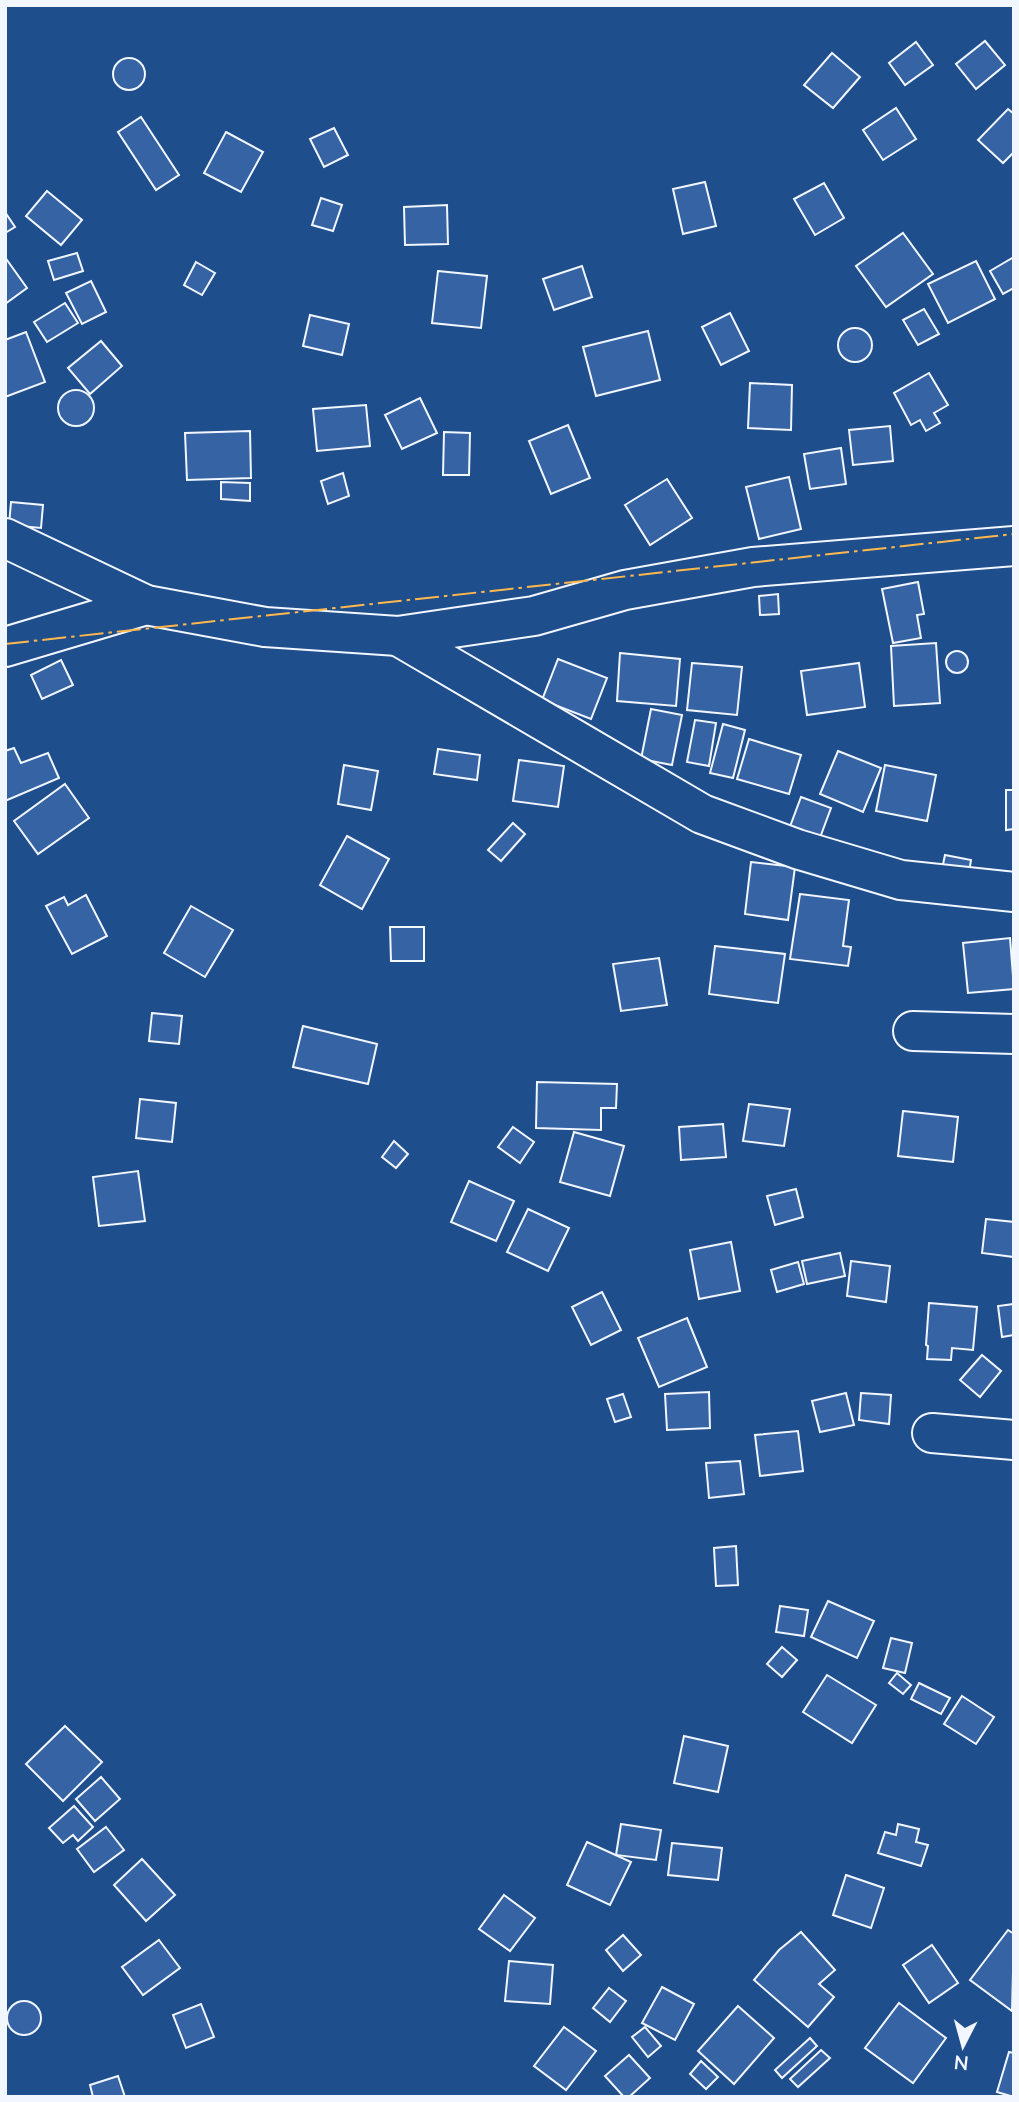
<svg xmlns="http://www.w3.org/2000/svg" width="1019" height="2102" viewBox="0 0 1019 2102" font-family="Lato,sans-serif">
<rect width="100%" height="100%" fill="#1f4e8c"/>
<g fill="#3563a3" stroke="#f2f6ff" stroke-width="2">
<path d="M 985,41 L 1005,65 L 976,89 L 956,64 Z"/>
<path d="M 916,42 L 933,65 L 905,85 L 889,63 Z"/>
<path d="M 832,53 L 860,77 L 833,108 L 804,85 Z"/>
<circle cx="129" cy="74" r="16"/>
<path d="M 896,108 L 916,139 L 883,160 L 863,130 Z"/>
<path d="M 1008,109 L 1014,114 L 1014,152 L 1003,163 L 978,140 Z"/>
<path d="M 141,117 L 179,175 L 156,190 L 118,132 Z"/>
<path d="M 334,128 L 348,155 L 324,167 L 310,139 Z"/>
<path d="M 226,132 L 263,152 L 241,192 L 204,173 Z"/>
<path d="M 705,182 L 716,226 L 683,234 L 673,189 Z"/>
<path d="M 824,183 L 844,218 L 815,235 L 794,199 Z"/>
<path d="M 47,191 L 82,220 L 61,245 L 26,216 Z"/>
<path d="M 321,198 L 342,205 L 333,231 L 312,225 Z"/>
<path d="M 447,205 L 448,244 L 405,245 L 404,207 Z"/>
<path d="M 5,212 L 15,227 L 5,233 Z"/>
<path d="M 903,233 L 933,274 L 886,307 L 856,266 Z"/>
<path d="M 77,253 L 83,271 L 54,280 L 48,261 Z"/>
<path d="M 1014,257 L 1014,288 L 1003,294 L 990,271 Z"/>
<path d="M 7,260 L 27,288 L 5,304 L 5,262 Z"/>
<path d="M 976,261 L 995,299 L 948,323 L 928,284 Z"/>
<path d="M 196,262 L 215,273 L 202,295 L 184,285 Z"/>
<path d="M 582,266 L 592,297 L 554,310 L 543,279 Z"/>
<path d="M 438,271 L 487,276 L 481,328 L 432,323 Z"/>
<path d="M 91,281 L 106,312 L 82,324 L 66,293 Z"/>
<path d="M 65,303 L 78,323 L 47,342 L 34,322 Z"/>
<path d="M 924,309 L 939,334 L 918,345 L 903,320 Z"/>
<path d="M 730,313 L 749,351 L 721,365 L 702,327 Z"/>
<path d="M 310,315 L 349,324 L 342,355 L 303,346 Z"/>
<circle cx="855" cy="345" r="17"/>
<path d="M 648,331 L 660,380 L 596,396 L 583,347 Z"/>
<path d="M 26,332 L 45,382 L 5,397 L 5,340 Z"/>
<path d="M 101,341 L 122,366 L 90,394 L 68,368 Z"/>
<path d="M 929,373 L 948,405 L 934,413 L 940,423 L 926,431 L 920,420 L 911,425 L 894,393 Z"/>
<path d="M 750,383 L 792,385 L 791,430 L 748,428 Z"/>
<circle cx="76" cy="408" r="18"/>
<path d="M 420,398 L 437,433 L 402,449 L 385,415 Z"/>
<path d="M 366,405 L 370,446 L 317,451 L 313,409 Z"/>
<path d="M 568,425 L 590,478 L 551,494 L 529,441 Z"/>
<path d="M 890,426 L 893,461 L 853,465 L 849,430 Z"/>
<path d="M 250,431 L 251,478 L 187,480 L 185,433 Z"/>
<path d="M 444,432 L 470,433 L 469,475 L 443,475 Z"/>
<path d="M 841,448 L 846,484 L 810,489 L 804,454 Z"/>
<path d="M 343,473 L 349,496 L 328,504 L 321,481 Z"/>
<path d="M 789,477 L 801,529 L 759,539 L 746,487 Z"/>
<path d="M 667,479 L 692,518 L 650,545 L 625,505 Z"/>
<path d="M 221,482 L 250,483 L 250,501 L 221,499 Z"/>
<path d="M 11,502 L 43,505 L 41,528 L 9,525 Z"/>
<path d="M 918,582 L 924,614 L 917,615 L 921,638 L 893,643 L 882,589 Z"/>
<path d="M 778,594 L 779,614 L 760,615 L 759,596 Z"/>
<path d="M 936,643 L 940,703 L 894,706 L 891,646 Z"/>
<circle cx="957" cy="662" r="11"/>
<path d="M 620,653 L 680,659 L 676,706 L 617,701 Z"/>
<path d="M 558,659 L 607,678 L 591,719 L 542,700 Z"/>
<path d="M 61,660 L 73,685 L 42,699 L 31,675 Z"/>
<path d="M 692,663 L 742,667 L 737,715 L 687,710 Z"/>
<path d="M 859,663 L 865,707 L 807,715 L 801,671 Z"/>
<path d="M 651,709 L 682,715 L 672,765 L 641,759 Z"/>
<path d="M 695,720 L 716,723 L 709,766 L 687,762 Z"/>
<path d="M 723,724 L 745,730 L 733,778 L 710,773 Z"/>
<path d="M 749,739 L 801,755 L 789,794 L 737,779 Z"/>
<path d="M 14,748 L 21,763 L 48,753 L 59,778 L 5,801 L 5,751 Z"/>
<path d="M 438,749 L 480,755 L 477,780 L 434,774 Z"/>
<path d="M 838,751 L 881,768 L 863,812 L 820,794 Z"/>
<path d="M 519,760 L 564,766 L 558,807 L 513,801 Z"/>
<path d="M 344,765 L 378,771 L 371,810 L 338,804 Z"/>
<path d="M 885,765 L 936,775 L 927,821 L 876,811 Z"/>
<path d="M 65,784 L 89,818 L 38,854 L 14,821 Z"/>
<path d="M 1006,790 L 1014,790 L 1014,829 L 1006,830 Z"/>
<path d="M 801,797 L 831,808 L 818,843 L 788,832 Z"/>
<path d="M 513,823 L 525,834 L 501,861 L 488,850 Z"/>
<path d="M 347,836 L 389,859 L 362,909 L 320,885 Z"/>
<path d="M 945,855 L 971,860 L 968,879 L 941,874 Z"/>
<path d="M 751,862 L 795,867 L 788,920 L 745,914 Z"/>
<path d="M 800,894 L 849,900 L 843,946 L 851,947 L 848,966 L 790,959 Z"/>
<path d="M 86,895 L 107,936 L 72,954 L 46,906 L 64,897 L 68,905 Z"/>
<path d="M 191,906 L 233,930 L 205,977 L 164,953 Z"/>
<path d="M 390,927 L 424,927 L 424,961 L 391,961 Z"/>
<path d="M 1010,938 L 1014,989 L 968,993 L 963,943 Z"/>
<path d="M 715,946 L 785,954 L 778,1003 L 709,994 Z"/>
<path d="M 659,958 L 667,1005 L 621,1011 L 613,964 Z"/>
<path d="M 152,1013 L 182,1016 L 179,1044 L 149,1041 Z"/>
<path d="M 303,1026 L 377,1044 L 368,1084 L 293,1067 Z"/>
<path d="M 537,1082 L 617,1084 L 616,1108 L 601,1108 L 601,1130 L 536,1128 Z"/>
<path d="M 140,1099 L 176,1103 L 172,1142 L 136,1138 Z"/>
<path d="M 749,1104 L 790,1109 L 784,1146 L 743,1141 Z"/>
<path d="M 903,1111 L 958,1117 L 953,1162 L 898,1156 Z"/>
<path d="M 723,1124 L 726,1157 L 681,1160 L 679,1127 Z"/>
<path d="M 513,1127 L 534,1142 L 520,1163 L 498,1147 Z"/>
<path d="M 574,1132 L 624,1146 L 610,1196 L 560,1182 Z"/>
<path d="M 394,1141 L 408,1154 L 396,1168 L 382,1157 Z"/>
<path d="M 138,1171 L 145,1221 L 99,1226 L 93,1177 Z"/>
<path d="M 469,1181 L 514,1201 L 496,1241 L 451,1222 Z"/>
<path d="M 796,1189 L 803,1217 L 775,1225 L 767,1196 Z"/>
<path d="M 528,1209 L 569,1228 L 548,1271 L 507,1252 Z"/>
<path d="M 986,1219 L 1014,1222 L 1014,1257 L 982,1253 Z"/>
<path d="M 731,1242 L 740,1291 L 699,1299 L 690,1250 Z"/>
<path d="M 840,1253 L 845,1276 L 807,1284 L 802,1261 Z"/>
<path d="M 851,1261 L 890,1266 L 886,1302 L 847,1296 Z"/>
<path d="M 798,1262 L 804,1284 L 777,1292 L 771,1270 Z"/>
<path d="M 602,1292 L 621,1330 L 591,1345 L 572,1307 Z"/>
<path d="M 929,1303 L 977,1307 L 973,1350 L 952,1348 L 951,1360 L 927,1359 L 928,1346 L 926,1345 Z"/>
<path d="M 1014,1304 L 1014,1335 L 1002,1337 L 998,1306 Z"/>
<path d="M 687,1318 L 707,1367 L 659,1387 L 638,1338 Z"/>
<path d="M 982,1355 L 1001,1371 L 980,1397 L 960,1380 Z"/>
<path d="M 709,1392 L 710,1428 L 667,1430 L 665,1394 Z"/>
<path d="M 846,1393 L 854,1425 L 820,1432 L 812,1401 Z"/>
<path d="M 861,1393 L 891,1395 L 889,1424 L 859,1420 Z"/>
<path d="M 623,1394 L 631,1417 L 615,1422 L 607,1399 Z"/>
<path d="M 798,1431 L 803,1471 L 760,1476 L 755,1435 Z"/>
<path d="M 740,1461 L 744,1494 L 709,1498 L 706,1463 Z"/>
<path d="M 736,1546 L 738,1585 L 716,1586 L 714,1548 Z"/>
<path d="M 828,1601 L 874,1621 L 857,1658 L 811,1637 Z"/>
<path d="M 780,1606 L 808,1610 L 804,1636 L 776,1632 Z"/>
<path d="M 891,1638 L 912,1643 L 905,1673 L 883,1668 Z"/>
<path d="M 782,1647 L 797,1660 L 782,1677 L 767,1664 Z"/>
<path d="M 897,1673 L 911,1685 L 903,1694 L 889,1683 Z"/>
<path d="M 827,1675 L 876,1705 L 852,1743 L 803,1712 Z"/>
<path d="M 919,1683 L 950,1698 L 941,1714 L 911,1699 Z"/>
<path d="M 962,1696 L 994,1717 L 976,1744 L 944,1724 Z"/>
<path d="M 65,1726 L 102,1762 L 63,1801 L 26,1764 Z"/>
<path d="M 684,1736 L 728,1746 L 718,1792 L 674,1783 Z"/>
<path d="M 101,1777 L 120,1799 L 95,1821 L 76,1799 Z"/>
<path d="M 74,1806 L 93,1827 L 78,1841 L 73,1835 L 63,1843 L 49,1828 Z"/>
<path d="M 621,1824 L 661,1830 L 656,1860 L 616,1855 Z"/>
<path d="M 898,1824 L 919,1829 L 916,1842 L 928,1845 L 921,1866 L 878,1853 L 885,1832 L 896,1835 Z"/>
<path d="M 106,1827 L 124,1850 L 94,1872 L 77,1849 Z"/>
<path d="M 587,1842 L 631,1862 L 610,1905 L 567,1885 Z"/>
<path d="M 672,1843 L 722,1848 L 718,1880 L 668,1875 Z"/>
<path d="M 142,1859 L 175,1895 L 146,1921 L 114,1885 Z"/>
<path d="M 846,1875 L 884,1888 L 871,1928 L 833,1915 Z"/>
<path d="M 504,1895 L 535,1918 L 510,1951 L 479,1929 Z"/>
<path d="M 1008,1930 L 1014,1934 L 1012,2011 L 970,1980 Z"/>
<path d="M 801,1932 L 835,1970 L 819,1984 L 834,1997 L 808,2027 L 754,1980 L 779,1950 Z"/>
<path d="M 623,1935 L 641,1955 L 623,1971 L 606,1950 Z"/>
<path d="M 159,1940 L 180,1968 L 143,1995 L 122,1967 Z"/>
<path d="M 932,1945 L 958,1983 L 929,2003 L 903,1965 Z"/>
<path d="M 509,1961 L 553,1965 L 550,2004 L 505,2001 Z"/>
<path d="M 662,1987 L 694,2004 L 675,2040 L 642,2023 Z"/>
<path d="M 609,1988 L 626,2001 L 610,2022 L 593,2008 Z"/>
<circle cx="24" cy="2018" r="17"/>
<path d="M 899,2003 L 946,2038 L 913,2083 L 865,2048 Z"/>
<path d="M 201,2004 L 214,2037 L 186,2048 L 173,2015 Z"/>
<path d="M 738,2006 L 774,2038 L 734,2084 L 698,2051 Z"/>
<path d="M 564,2027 L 596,2051 L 566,2090 L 534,2066 Z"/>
<path d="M 645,2027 L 661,2046 L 648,2057 L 632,2037 Z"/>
<path d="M 810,2038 L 817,2046 L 782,2078 L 775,2070 Z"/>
<path d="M 821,2050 L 830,2058 L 798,2087 L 790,2079 Z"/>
<path d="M 1009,2052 L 1014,2053 L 1014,2097 L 997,2092 Z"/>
<path d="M 629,2055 L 650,2078 L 629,2097 L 624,2097 L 605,2076 Z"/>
<path d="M 701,2061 L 718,2077 L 706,2089 L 690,2074 Z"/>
<path d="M 118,2076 L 125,2097 L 93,2097 L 90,2085 Z"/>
</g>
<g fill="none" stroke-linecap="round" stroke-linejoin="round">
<g stroke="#f2f6ff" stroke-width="42">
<g id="street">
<path d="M 5,538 L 146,605 L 265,627 L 398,636 L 534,616 L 625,590 L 753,567 L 1014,546"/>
<path d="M 398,636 L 702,814 L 797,849 L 901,880 L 1014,892"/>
<path d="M 5,647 L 146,605"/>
<path d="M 913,1031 L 1014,1034"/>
<path d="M 932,1433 L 1014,1440"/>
</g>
</g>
<use href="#street" stroke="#1f4e8c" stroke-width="38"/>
<path stroke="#ffb74d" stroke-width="2" stroke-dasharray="24 5 3.5 5" stroke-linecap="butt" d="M 5,644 L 1014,534"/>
</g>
<rect width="1019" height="2102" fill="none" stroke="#f2f6ff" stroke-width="14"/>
<g transform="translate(963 2046) rotate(186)" stroke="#1f4e8c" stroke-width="5" paint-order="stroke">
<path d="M0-5L12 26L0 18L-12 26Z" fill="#f2f6ff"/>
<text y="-10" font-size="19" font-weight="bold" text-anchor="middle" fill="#f2f6ff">N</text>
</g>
</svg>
